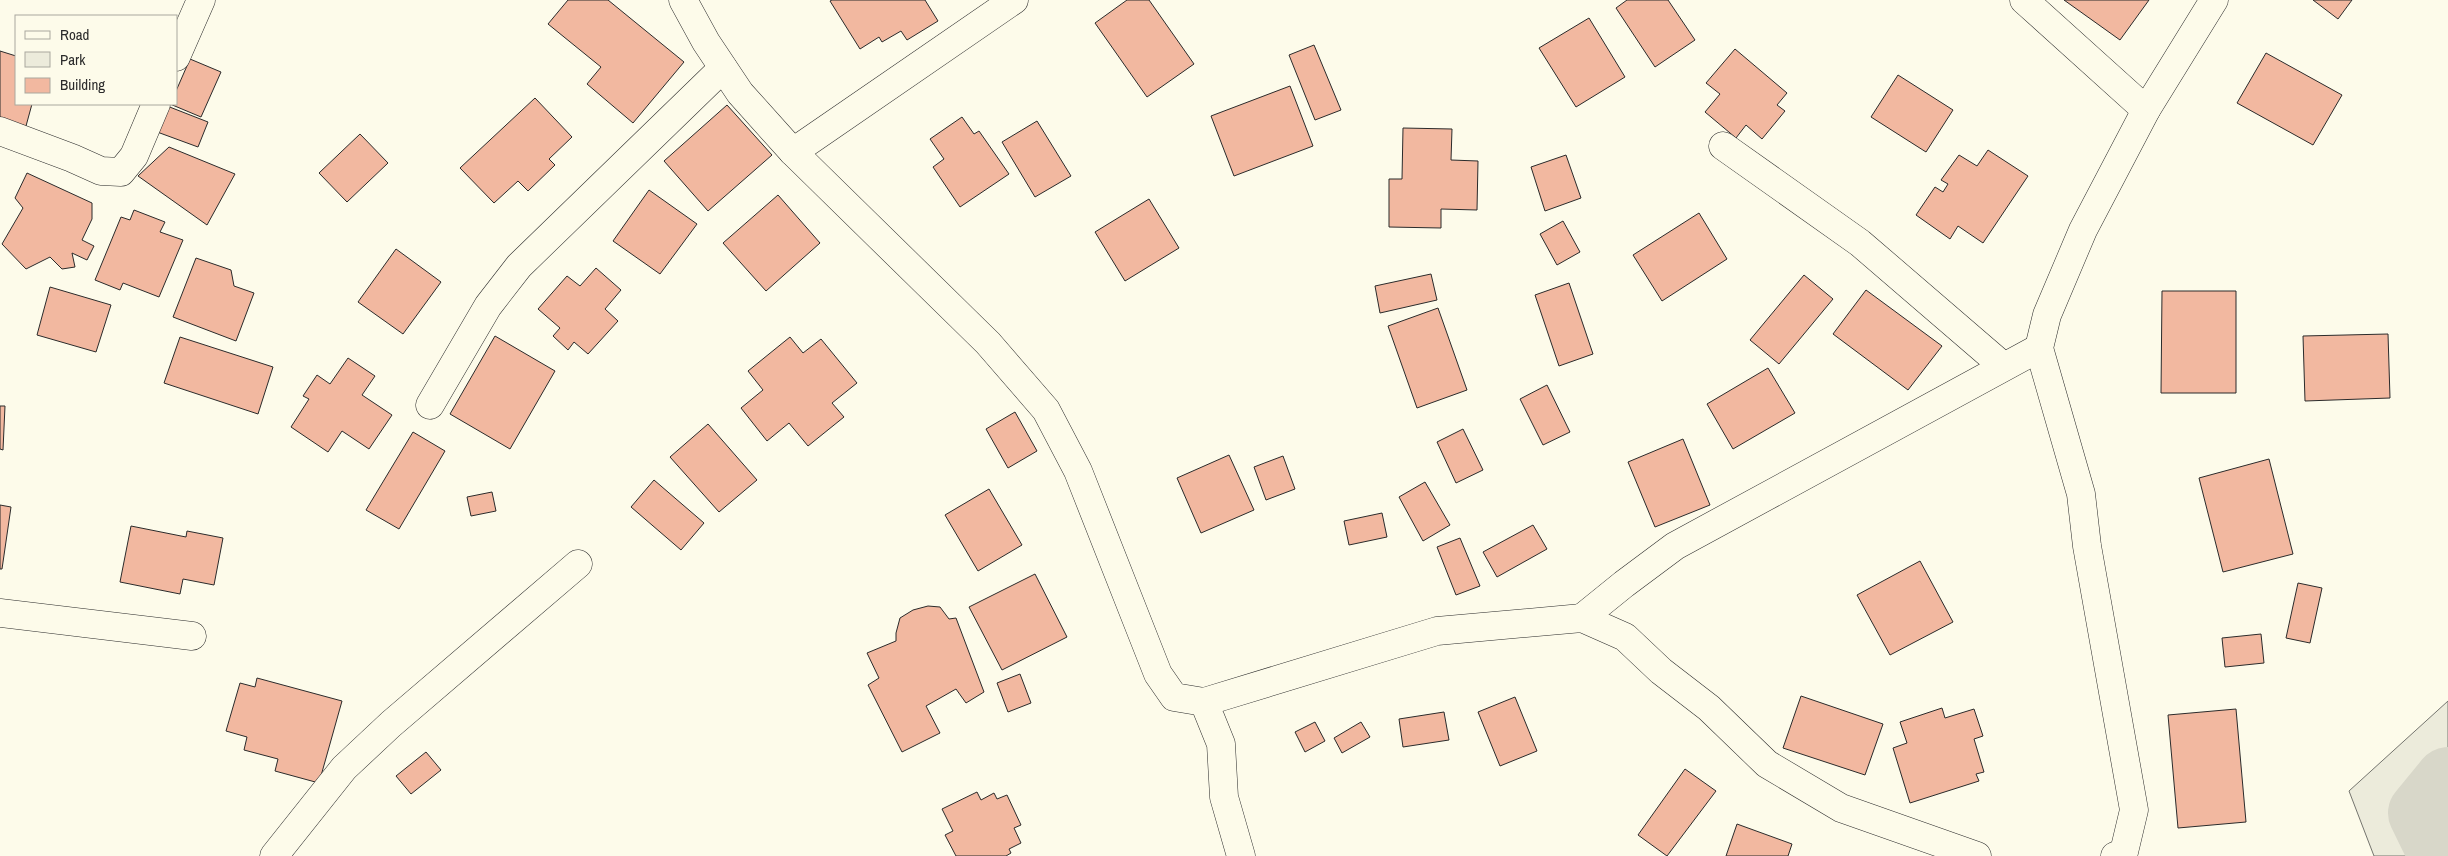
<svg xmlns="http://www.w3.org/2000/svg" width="2448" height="856" viewBox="0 0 2448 856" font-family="'Archivo Narrow',sans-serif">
<rect width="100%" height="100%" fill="#fdfbea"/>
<path fill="#ecebdb" stroke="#74746e" d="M 2448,701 L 2448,856 L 2374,856 L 2349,791 Z"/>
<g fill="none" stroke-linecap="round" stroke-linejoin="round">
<path stroke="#d8d7c9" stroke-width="66" d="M 2442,856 L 2421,813 L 2448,780"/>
</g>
<g fill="#f2b8a0" stroke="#2b2b2b">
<path d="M 568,0 L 608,0 L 684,62 L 633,123 L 587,84 L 601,67 L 548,24 Z"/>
<path d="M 832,0 L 925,0 L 938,21 L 907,40 L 901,31 L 882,42 L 879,37 L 860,49 L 830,1 Z"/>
<path d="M 1127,0 L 1149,0 L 1194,64 L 1147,97 L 1095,23 Z"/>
<path d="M 1627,0 L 1668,0 L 1695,40 L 1655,67 L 1616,8 Z"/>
<path d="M 2064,0 L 2149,0 L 2120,40 Z"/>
<path d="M 2313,0 L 2352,0 L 2338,19 Z"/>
<path d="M 1589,18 L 1625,77 L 1576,107 L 1539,48 Z"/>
<path d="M 1314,45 L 1341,110 L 1315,120 L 1289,55 Z"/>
<path d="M 1735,49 L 1787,93 L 1777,105 L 1785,111 L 1762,139 L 1746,125 L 1736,138 L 1705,112 L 1720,94 L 1706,83 Z"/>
<path d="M 0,51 L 16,56 L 16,104 L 32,104 L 26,126 L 0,119 Z"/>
<path d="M 2266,53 L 2342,95 L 2313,145 L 2237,103 Z"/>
<path d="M 190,59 L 221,72 L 201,117 L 170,104 L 176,104 L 176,91 Z"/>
<path d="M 1898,75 L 1953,110 L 1926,152 L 1871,117 Z"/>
<path d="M 1290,86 L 1313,146 L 1234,176 L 1211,116 Z"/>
<path d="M 535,98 L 572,137 L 549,159 L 555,165 L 528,191 L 518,181 L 494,203 L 460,168 Z"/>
<path d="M 162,104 L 208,122 L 198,147 L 149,129 Z"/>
<path d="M 727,105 L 772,155 L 708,211 L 664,161 Z"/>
<path d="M 962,117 L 974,134 L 979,131 L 1009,174 L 960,207 L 933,167 L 944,159 L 930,139 Z"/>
<path d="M 1037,121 L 1071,176 L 1035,197 L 1002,142 Z"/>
<path d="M 1403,128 L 1452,129 L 1451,160 L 1478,161 L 1477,210 L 1441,209 L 1441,228 L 1389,227 L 1389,179 L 1402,179 Z"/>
<path d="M 360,134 L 388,163 L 347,202 L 319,173 Z"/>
<path d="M 169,147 L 235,174 L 207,225 L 138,176 Z"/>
<path d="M 1988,150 L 2028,176 L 1983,243 L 1958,226 L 1950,239 L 1916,215 L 1935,187 L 1943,192 L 1948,184 L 1941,180 L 1959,155 L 1977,166 Z"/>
<path d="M 1566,155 L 1581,198 L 1545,211 L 1531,167 Z"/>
<path d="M 27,173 L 92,203 L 92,219 L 82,240 L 94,246 L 87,260 L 72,253 L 75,267 L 62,269 L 50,257 L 26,269 L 2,244 L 23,208 L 15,198 Z"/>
<path d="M 649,190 L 697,224 L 660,274 L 613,241 Z"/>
<path d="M 778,195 L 820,243 L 766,291 L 723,243 Z"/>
<path d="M 1149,199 L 1179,248 L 1125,281 L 1095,232 Z"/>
<path d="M 134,210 L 165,222 L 160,232 L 183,240 L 159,297 L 123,283 L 120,290 L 95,280 L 121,217 L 130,220 Z"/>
<path d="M 1699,213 L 1727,259 L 1662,301 L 1633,255 Z"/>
<path d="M 1563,221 L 1580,252 L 1557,265 L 1540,234 Z"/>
<path d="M 396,249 L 441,282 L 403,334 L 358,302 Z"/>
<path d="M 196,258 L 231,270 L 234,286 L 254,293 L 236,341 L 173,317 Z"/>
<path d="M 596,268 L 621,290 L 605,309 L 618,321 L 588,354 L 574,342 L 568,350 L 553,336 L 560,328 L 538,309 L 567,276 L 580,286 Z"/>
<path d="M 1431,274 L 1437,300 L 1380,313 L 1375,286 Z"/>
<path d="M 1804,275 L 1833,299 L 1779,364 L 1750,340 Z"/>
<path d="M 1569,283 L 1593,354 L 1559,366 L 1535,295 Z"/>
<path d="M 50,287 L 111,305 L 96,352 L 37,335 Z"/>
<path d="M 1866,290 L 1942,346 L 1908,390 L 1833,334 Z"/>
<path d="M 2162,291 L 2236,291 L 2236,393 L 2161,393 Z"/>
<path d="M 1438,308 L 1467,390 L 1417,408 L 1388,326 Z"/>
<path d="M 2388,334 L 2390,398 L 2305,401 L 2303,336 Z"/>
<path d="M 495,336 L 555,371 L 510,449 L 450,414 Z"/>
<path d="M 180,337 L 273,367 L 258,414 L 164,383 Z"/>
<path d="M 790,337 L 803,353 L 821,339 L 857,383 L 832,403 L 844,417 L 808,446 L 789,423 L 767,441 L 741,408 L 763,390 L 748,371 Z"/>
<path d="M 348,358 L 375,376 L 362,395 L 392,415 L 369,449 L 342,431 L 328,452 L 291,427 L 309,399 L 303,396 L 317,375 L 330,384 Z"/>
<path d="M 1768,368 L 1795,413 L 1733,449 L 1707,404 Z"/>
<path d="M 1547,385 L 1570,432 L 1543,445 L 1520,399 Z"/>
<path d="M 0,406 L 5,406 L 3,450 L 0,449 Z"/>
<path d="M 1015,412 L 1037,451 L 1008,468 L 986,429 Z"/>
<path d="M 708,424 L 757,480 L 719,512 L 670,457 Z"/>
<path d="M 1463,429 L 1483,470 L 1456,483 L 1437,442 Z"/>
<path d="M 413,432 L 445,451 L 399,529 L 366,510 Z"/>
<path d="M 1683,439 L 1710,505 L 1655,527 L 1628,462 Z"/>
<path d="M 1229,455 L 1254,510 L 1201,533 L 1177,478 Z"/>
<path d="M 1283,456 L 1295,489 L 1266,500 L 1254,467 Z"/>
<path d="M 2269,459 L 2293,554 L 2223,572 L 2199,478 Z"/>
<path d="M 654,480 L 704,523 L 681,550 L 631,507 Z"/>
<path d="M 1425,482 L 1450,525 L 1423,541 L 1399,497 Z"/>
<path d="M 989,489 L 1022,545 L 978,571 L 945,515 Z"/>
<path d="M 492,492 L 496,511 L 471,516 L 467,497 Z"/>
<path d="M 0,505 L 11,507 L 2,569 L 0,569 Z"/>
<path d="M 1382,513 L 1387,537 L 1349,545 L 1344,521 Z"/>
<path d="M 1533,525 L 1547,549 L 1497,577 L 1483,552 Z"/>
<path d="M 131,526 L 186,537 L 187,531 L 223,538 L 214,585 L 183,579 L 180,594 L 120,582 Z"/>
<path d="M 1460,538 L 1480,586 L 1456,595 L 1437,547 Z"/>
<path d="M 1920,561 L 1953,622 L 1890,655 L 1857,595 Z"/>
<path d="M 1035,574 L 1067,637 L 1002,670 L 969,607 Z"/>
<path d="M 2298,583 L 2322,588 L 2310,643 L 2286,638 Z"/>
<path d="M 928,606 L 940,607 L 949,619 L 956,618 L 984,692 L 966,703 L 956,689 L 926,706 L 940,733 L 902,752 L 868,685 L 879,678 L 867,653 L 896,641 L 896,633 L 900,618 L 913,610 Z"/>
<path d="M 2261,634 L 2264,663 L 2225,667 L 2222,638 Z"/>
<path d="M 1020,674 L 1031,703 L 1008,712 L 997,683 Z"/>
<path d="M 257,678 L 342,701 L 319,783 L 275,771 L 278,759 L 244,750 L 247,737 L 226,731 L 240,683 L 255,687 Z"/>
<path d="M 1801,696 L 1883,724 L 1865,775 L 1783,748 Z"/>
<path d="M 1515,697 L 1537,751 L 1500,766 L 1478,712 Z"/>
<path d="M 1942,708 L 1945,718 L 1974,709 L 1983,736 L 1974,739 L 1984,772 L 1976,774 L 1979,781 L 1910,803 L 1893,748 L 1907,743 L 1900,722 Z"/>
<path d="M 2236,709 L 2246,822 L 2178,828 L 2168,715 Z"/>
<path d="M 1444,712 L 1449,740 L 1403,747 L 1399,719 Z"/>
<path d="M 1315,722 L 1325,741 L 1305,752 L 1295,732 Z"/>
<path d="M 1361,722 L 1370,737 L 1342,753 L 1334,738 Z"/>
<path d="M 426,752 L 441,770 L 411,794 L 396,776 Z"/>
<path d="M 1685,769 L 1716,791 L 1667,856 L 1638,835 Z"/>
<path d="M 977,792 L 981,800 L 994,793 L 997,799 L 1007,795 L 1021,825 L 1014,828 L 1021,843 L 1009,849 L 1011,853 L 1006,856 L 956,856 L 945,835 L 953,831 L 942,809 Z"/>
<path d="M 1737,824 L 1792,844 L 1788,856 L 1726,856 Z"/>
</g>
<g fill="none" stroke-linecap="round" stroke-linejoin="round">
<g stroke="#2b2b2b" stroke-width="29">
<g id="street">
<path d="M 683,0 L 706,42 L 740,93 L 793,152 L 988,343 L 1046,410 L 1078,471 L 1158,674 L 1174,697 L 1204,702"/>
<path d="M 2024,0 L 2146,110"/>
<path d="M 176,57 L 201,0"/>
<path d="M 0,131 L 72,158 L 101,171 L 121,172 L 134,156 L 156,104"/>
<path d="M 1723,146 L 1860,243 L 2003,366"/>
<path d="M 793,152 L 1014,0"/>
<path d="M 430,405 L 488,306 L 519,266 L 723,68"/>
<path d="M 0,613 L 192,636"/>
<path d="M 1582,618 L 1624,584 L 1675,546 L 2039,348"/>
<path d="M 274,856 L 344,768 L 391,724 L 578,564"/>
<path d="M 1241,856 L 1224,797 L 1221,744 L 1204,702 L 1437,631 L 1582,618 L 1625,637 L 1661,671 L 1709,708 L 1767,764 L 1841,808 L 1977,856"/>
<path d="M 2115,856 L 2124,852 L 2134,810 L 2087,546 L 2081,494 L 2039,348 L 2047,315 L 2083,230 L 2146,110 L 2214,0"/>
</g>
</g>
<use href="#street" stroke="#fdfbea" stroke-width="28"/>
</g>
<rect x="15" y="15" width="162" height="90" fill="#fdfbea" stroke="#a9a89e"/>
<rect x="25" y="31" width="25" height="8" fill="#fdfbea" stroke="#a9a89e"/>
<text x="60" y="40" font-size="15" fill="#2b2b2b">Road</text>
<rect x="25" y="52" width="25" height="15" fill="#ecebdb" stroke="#a9a89e"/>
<text x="60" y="65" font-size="15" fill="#2b2b2b">Park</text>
<rect x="25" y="78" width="25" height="15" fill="#f2b8a0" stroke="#a9a89e"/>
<text x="60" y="90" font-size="15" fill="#2b2b2b">Building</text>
</svg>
